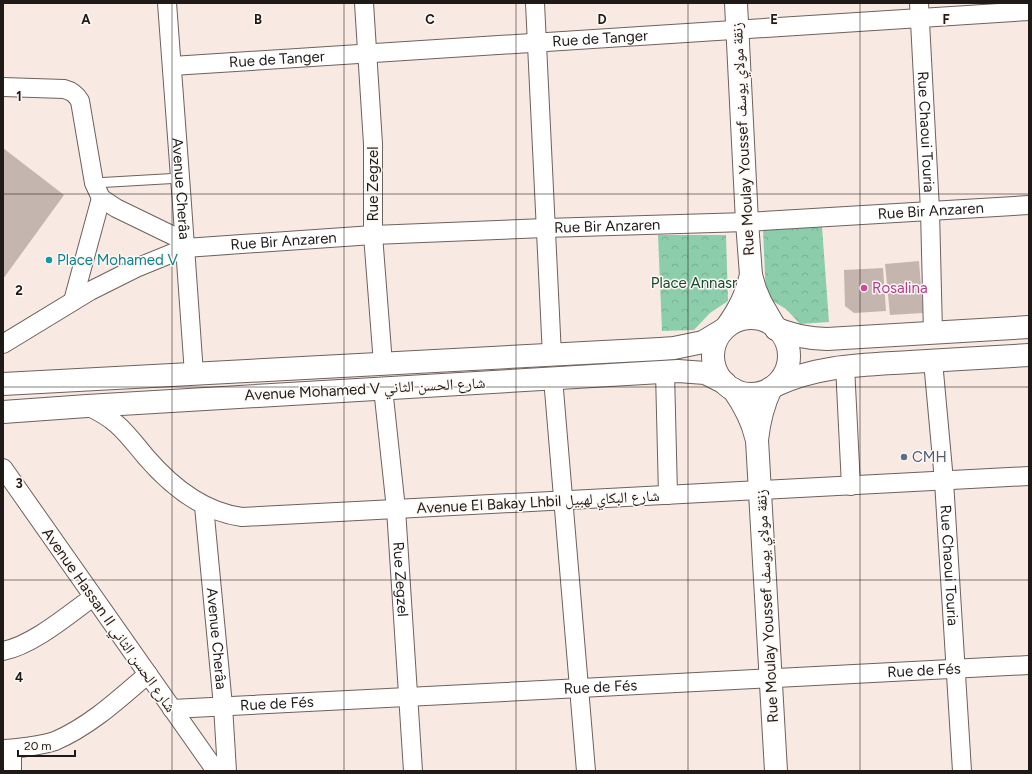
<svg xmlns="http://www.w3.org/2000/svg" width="1032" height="774" viewBox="0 0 1032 774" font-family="Figtree,'Noto Naskh Arabic',sans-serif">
<defs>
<pattern id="park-crowns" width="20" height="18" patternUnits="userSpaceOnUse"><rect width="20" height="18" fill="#8cceab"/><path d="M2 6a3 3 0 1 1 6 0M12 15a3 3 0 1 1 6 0" fill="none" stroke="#78b092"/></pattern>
</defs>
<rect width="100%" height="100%" fill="#f8e9e2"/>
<g fill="url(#park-crowns)">
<path d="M 822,227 L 829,322 L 800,324 L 786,309 L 766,297 L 763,230 Z"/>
<path d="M 658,235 L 726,235 L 728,301 L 710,313 L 694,330 L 662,331 Z"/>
</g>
<g fill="#c4b6af">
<path d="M 3,148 L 64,195 L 3,279 Z"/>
<path d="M 919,261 L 923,313 L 890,315 L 885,264 Z"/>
<path d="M 883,268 L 886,311 L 854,313 L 845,306 L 844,270 Z"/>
</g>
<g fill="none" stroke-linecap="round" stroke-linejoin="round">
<g stroke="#6e615c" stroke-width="11">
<path id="lane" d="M 94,183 L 181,178"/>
</g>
<g stroke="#6e615c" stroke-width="20">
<g id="street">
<path id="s1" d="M 167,3 C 177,127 185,250 194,374"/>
<path d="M 364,3 L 373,144 L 373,235 L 383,364"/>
<path d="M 535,3 L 552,356"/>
<path id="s2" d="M 919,3 L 930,210 L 933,333"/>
<path id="s3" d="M 172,66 L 1029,11"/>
<path d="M 3,87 L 64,89 C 72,91 76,94 80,101 L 94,183 L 101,198 L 116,208 L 184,241"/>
<path d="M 73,301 L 101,198"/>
<path id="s4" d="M 3,344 L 90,291 L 136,268 L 185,248 L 373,235 L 545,228 L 747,222 L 1029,205"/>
<path id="s5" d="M 933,361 L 944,481 L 962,771"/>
<path d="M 845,366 L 851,486"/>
<path d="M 665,372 L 668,495"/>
<path d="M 553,378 L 586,771"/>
<path id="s6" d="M 383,388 L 396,509 L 413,771"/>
<path d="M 87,406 C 118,420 125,432 146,457 C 171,486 203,512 242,517 L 1029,476"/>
<path d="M 3,468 L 216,771"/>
<path id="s7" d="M 204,506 L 223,706 L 227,771"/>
<path d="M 3,651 C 33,645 68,615 93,597"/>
<path id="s8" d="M 172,709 L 1029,665"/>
<path d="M 3,749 C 15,749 44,745 55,741 C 90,726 119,699 148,674"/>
<path d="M 12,749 L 12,771"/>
</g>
</g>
<g stroke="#6e615c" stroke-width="24">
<g id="secondary">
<path d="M 736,3 L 747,222 L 751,275 L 755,289 L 761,303 L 776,329"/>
<path d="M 728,325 C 740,308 746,295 751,275"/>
<path d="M 771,388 C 763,405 759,421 757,440 L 776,771"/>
<path d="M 733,389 C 744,405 752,419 756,437"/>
</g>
</g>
<g stroke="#6e615c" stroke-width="24">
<g id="highway">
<circle cx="751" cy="356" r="38"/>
<path d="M 776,329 C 795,335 808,339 827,339 L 1029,327"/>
<path d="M 3,384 L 660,349 L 674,348 L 703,342 L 723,330"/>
<path d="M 776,385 C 819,365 863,365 910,362 C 950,360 989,357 1029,355"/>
<path d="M 3,412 L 87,406 L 678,371 L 705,373 L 725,383"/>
</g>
</g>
<use href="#lane" stroke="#fff" stroke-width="9"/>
<use href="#street" stroke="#fff" stroke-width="18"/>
<use href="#secondary" stroke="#fff" stroke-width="22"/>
<use href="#highway" stroke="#fff" stroke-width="22"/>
</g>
<path fill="none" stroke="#1f1a17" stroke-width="1" stroke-opacity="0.55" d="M 172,3 L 172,771M 344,3 L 344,771M 516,3 L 516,771M 688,3 L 688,771M 860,3 L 860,771M 3,194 L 1029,194M 3,387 L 1029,387M 3,580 L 1029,580"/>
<circle fill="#0f9aa8" stroke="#fef8f5" stroke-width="1.5" cx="49" cy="260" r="4"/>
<circle fill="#d1479c" stroke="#fef8f5" stroke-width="1.5" cx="864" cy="288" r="4"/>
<circle fill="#5c6f8a" stroke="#fef8f5" stroke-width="1.5" cx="904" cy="457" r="4"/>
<g text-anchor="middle" stroke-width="3" stroke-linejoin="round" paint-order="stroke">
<g font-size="15" fill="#1f1a17" stroke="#fef8f5">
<text dy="5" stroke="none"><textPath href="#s3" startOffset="429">Rue de Tanger</textPath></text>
<text dy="5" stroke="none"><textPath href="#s3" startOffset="105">Rue de Tanger</textPath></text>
<text dy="5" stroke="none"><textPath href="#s2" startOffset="129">Rue Chaoui Touria</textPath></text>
<text transform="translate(743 139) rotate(-93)" y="5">Rue Moulay Youssef زنقة مولاي يوسف</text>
<text transform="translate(373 184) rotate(-90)" y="5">Rue Zegzel</text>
<text dy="5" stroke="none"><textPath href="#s1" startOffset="186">Avenue Cherâa</textPath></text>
<text dy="5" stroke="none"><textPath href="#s4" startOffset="953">Rue Bir Anzaren</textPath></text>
<text dy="5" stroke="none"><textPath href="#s4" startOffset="629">Rue Bir Anzaren</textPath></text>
<text dy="5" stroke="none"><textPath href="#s4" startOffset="305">Rue Bir Anzaren</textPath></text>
<text transform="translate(365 389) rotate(-3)" y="5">Avenue Mohamed V شارع الحسن الثاني</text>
<text transform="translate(538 502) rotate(-3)" y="5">Avenue El Bakay Lhbil شارع البكاي لهبيل</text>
<text dy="5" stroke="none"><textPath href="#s5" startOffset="205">Rue Chaoui Touria</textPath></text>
<text dy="5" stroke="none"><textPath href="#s6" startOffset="192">Rue Zegzel</textPath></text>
<text transform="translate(767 606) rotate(-93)" y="5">Rue Moulay Youssef زنقة مولاي يوسف</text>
<text transform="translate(109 620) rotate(55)" y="5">Avenue Hassan II شارع الحسن الثاني</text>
<text dy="5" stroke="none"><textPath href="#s7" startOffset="133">Avenue Cherâa</textPath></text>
<text dy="5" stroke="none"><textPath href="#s8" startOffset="753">Rue de Fés</textPath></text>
<text dy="5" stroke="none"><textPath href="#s8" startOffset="429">Rue de Fés</textPath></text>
<text dy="5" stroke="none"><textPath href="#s8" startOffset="105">Rue de Fés</textPath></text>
</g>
<g font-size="15" fill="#0d838f" stroke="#fef8f5" text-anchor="start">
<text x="57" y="265">Place Mohamed V</text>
</g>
<g font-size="15" fill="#144a32" stroke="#fef8f5">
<text x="694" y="288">Place Annasr</text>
</g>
<g font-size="15" fill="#b23c85" stroke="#fef8f5" text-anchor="start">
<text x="872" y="293">Rosalina</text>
</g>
<g font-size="15" fill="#4e5e75" stroke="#fef8f5" text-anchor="start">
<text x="912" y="462">CMH</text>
</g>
</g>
<g font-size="13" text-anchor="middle" font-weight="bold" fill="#1f1a17" stroke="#fef8f5" stroke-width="3" stroke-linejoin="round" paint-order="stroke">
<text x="86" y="24">A</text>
<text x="258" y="24">B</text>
<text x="430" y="24">C</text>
<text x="602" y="24">D</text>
<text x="774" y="24">E</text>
<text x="946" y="24">F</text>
<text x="19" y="101">1</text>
<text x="19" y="295">2</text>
<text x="19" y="488">3</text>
<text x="19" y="682">4</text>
</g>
<rect width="1032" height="774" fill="none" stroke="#1f1a17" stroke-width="8"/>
<path d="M18 750v6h57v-6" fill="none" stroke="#1f1a17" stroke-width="2"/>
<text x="24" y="750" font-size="12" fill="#1f1a17" stroke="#fef8f5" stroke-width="3" paint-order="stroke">20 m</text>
</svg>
